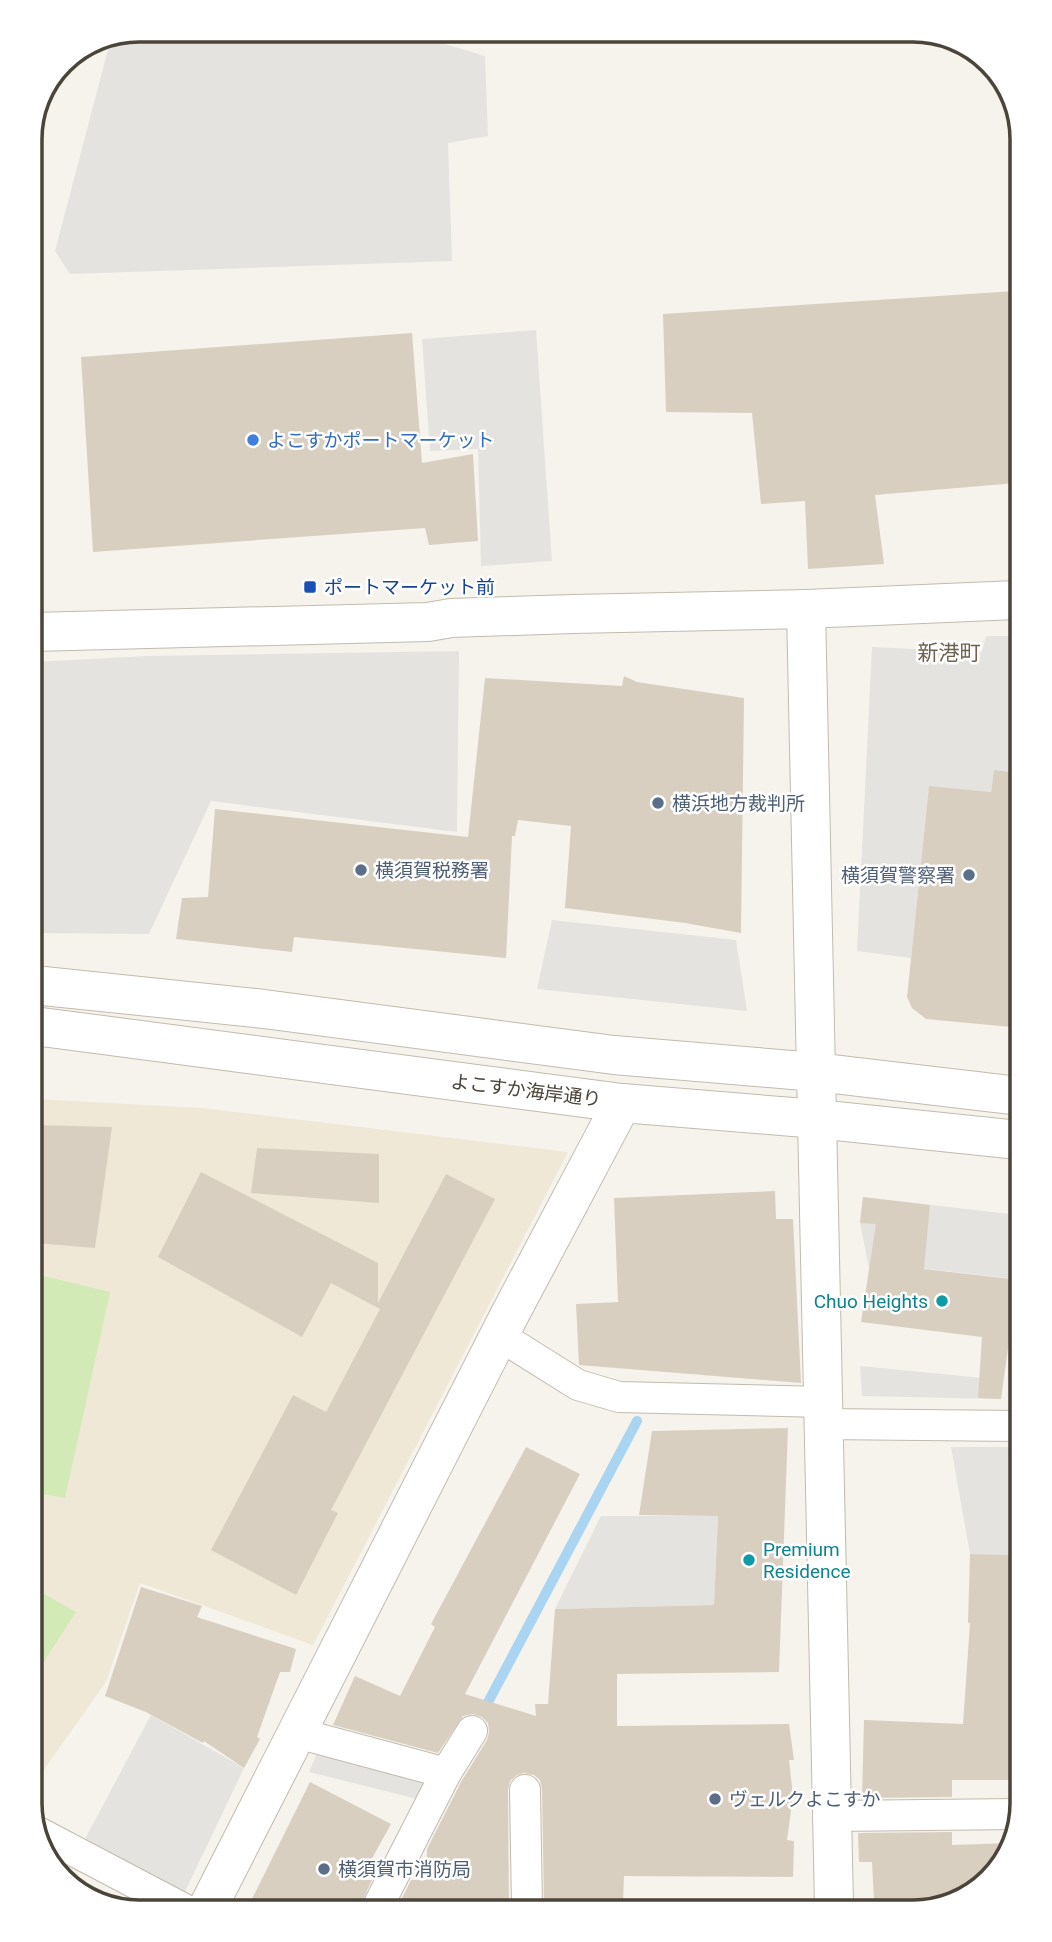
<svg xmlns="http://www.w3.org/2000/svg" width="1052" height="1942" viewBox="0 0 1052 1942" font-family="Roboto,'Noto Sans JP',sans-serif">
<rect width="100%" height="100%" fill="#f6f3ec"/>
<path fill="#efe8d6" d="M 35,1099 L 202,1108 L 568,1152 L 313,1645 L 140,1583 L 106,1682 L 38,1778 Z"/>
<g fill="#d2eab5">
<path d="M 35,1274 L 110,1292 L 65,1498 L 37,1493 Z"/>
<path d="M 37,1590 L 76,1612 L 37,1672 Z"/>
</g>
<g fill="#e5e3e0">
<path d="M 137,30 L 398,30 L 485,56 L 488,136 L 448,143 L 452,261 L 70,274 L 55,251 L 110,42 Z"/>
<path d="M 536,330 L 552,561 L 481,566 L 478,449 L 430,451 L 422,339 Z"/>
<path d="M 986,636 L 1016,636 L 1017,773 L 994,770 L 991,792 L 929,787 L 911,958 L 857,951 L 872,647 L 982,652 Z"/>
<path d="M 459,651 L 457,832 L 211,801 L 149,934 L 34,933 L 33,662 L 147,656 Z"/>
<path d="M 552,920 L 736,940 L 747,1011 L 537,989 Z"/>
<path d="M 863,1197 L 1019,1215 L 1020,1258 L 1016,1279 L 920,1268 L 919,1275 L 869,1268 L 860,1223 Z"/>
<path d="M 860,1366 L 1003,1380 L 1001,1399 L 862,1396 Z"/>
<path d="M 951,1447 L 1020,1447 L 1021,1555 L 970,1554 Z"/>
<path d="M 601,1516 L 718,1516 L 714,1605 L 555,1609 Z"/>
<path d="M 151,1715 L 244,1768 L 182,1898 L 85,1839 Z"/>
<path d="M 318,1751 L 435,1778 L 421,1800 L 309,1772 Z"/>
</g>
<g fill="none" stroke-linecap="round" stroke-linejoin="round">
<path stroke="#a9d4f2" stroke-width="10" d="M 486,1706 L 637,1421"/>
</g>
<g fill="#d8cfc1">
<path d="M 1015,291 L 1016,483 L 875,495 L 884,564 L 808,569 L 805,501 L 761,504 L 752,413 L 666,412 L 663,314 Z"/>
<path d="M 412,333 L 422,463 L 473,454 L 478,541 L 429,545 L 425,528 L 93,552 L 81,357 Z"/>
<path d="M 624,676 L 637,682 L 744,698 L 741,933 L 685,923 L 565,908 L 571,826 L 518,820 L 515,836 L 512,836 L 506,958 L 294,937 L 292,952 L 176,939 L 182,898 L 208,897 L 215,809 L 468,837 L 485,678 L 622,686 Z"/>
<path d="M 994,770 L 1017,773 L 1018,964 L 1011,1027 L 926,1019 L 912,1008 L 907,997 L 929,786 L 991,792 Z"/>
<path d="M 35,1125 L 112,1127 L 95,1248 L 35,1243 Z"/>
<path d="M 257,1148 L 379,1154 L 379,1203 L 251,1193 Z"/>
<path d="M 201,1172 L 378,1263 L 378,1303 L 446,1174 L 495,1199 L 331,1510 L 338,1513 L 296,1595 L 211,1550 L 293,1395 L 326,1412 L 380,1309 L 331,1283 L 302,1337 L 158,1257 Z"/>
<path d="M 775,1191 L 776,1219 L 793,1219 L 801,1383 L 579,1365 L 576,1304 L 618,1302 L 614,1198 Z"/>
<path d="M 863,1197 L 930,1205 L 924,1269 L 1020,1280 L 1020,1342 L 1009,1341 L 1001,1399 L 978,1398 L 982,1337 L 861,1322 L 876,1224 L 860,1223 Z"/>
<path d="M 788,1428 L 779,1672 L 617,1674 L 617,1726 L 789,1724 L 794,1760 L 789,1760 L 793,1796 L 787,1840 L 794,1841 L 793,1877 L 624,1876 L 623,1903 L 544,1904 L 542,1789 L 540,1780 L 534,1775 L 524,1773 L 517,1775 L 510,1781 L 508,1790 L 509,1908 L 398,1906 L 411,1880 L 426,1880 L 427,1849 L 461,1782 L 487,1740 L 489,1732 L 488,1723 L 482,1717 L 473,1714 L 463,1716 L 438,1753 L 333,1725 L 355,1676 L 400,1696 L 435,1627 L 431,1624 L 526,1447 L 580,1474 L 465,1694 L 536,1716 L 535,1704 L 548,1704 L 555,1609 L 714,1605 L 718,1516 L 639,1515 L 652,1431 Z"/>
<path d="M 970,1554 L 1021,1555 L 1022,1780 L 952,1780 L 952,1797 L 862,1798 L 864,1720 L 963,1724 L 970,1623 L 968,1623 Z"/>
<path d="M 141,1587 L 202,1606 L 197,1617 L 296,1649 L 290,1672 L 280,1672 L 257,1737 L 260,1739 L 244,1768 L 204,1741 L 203,1743 L 146,1712 L 105,1696 Z"/>
<path d="M 310,1782 L 391,1824 L 360,1880 L 372,1880 L 360,1906 L 346,1906 L 344,1910 L 246,1911 Z"/>
<path d="M 952,1832 L 952,1845 L 1010,1843 L 1004,1863 L 961,1899 L 874,1900 L 872,1862 L 859,1862 L 858,1833 Z"/>
</g>
<g fill="none" stroke-linecap="round" stroke-linejoin="round">
<g stroke="#c2bbae" stroke-width="32">
<g id="minor">
<path d="M 500,1336 L 578,1385 L 619,1397 L 824,1402"/>
<path d="M 824,1424 L 1020,1426"/>
<path d="M 297,1733 L 446,1773"/>
<path d="M 525,1790 L 527,1908"/>
<path d="M 832,1816 L 1019,1814"/>
<path d="M 38,1832 L 188,1911"/>
<path d="M 376,1910 L 446,1773 L 472,1731"/>
</g>
</g>
<g stroke="#c2bbae" stroke-width="40">
<g id="tertiary">
<path d="M 806,609 L 834,1905"/>
<path d="M 32,632 L 428,622 L 451,618 L 573,614 L 806,609 L 1016,600"/>
<path d="M 34,985 L 264,1009 L 614,1055 L 816,1072 L 1019,1096"/>
<path d="M 34,1026 L 622,1103 L 817,1119 L 1019,1140"/>
<path d="M 206,1911 L 509,1316 L 622,1103"/>
</g>
</g>
<use href="#minor" stroke="#fff" stroke-width="30"/>
<use href="#tertiary" stroke="#fff" stroke-width="38"/>
</g>
<circle fill="#3f7fe0" stroke="#fff" stroke-width="2.5" cx="253" cy="440" r="7"/>
<rect fill="#1a4fb4" stroke="#fff" stroke-width="2.5" x="303" y="580" width="14" height="14" rx="3.5"/>
<g fill="#5c6f8a" stroke="#fff" stroke-width="2.5">
<circle cx="658" cy="803" r="7"/>
<circle cx="361" cy="870" r="7"/>
<circle cx="969" cy="875" r="7"/>
<circle cx="715" cy="1799" r="7"/>
<circle cx="324" cy="1869" r="7"/>
</g>
<g fill="#0f9aa8" stroke="#fff" stroke-width="2.5">
<circle cx="942" cy="1301" r="7"/>
<circle cx="749" cy="1560" r="7"/>
</g>
<g text-anchor="middle" stroke-width="5" stroke-linejoin="round" paint-order="stroke">
<g font-size="19" fill="#366cbe" stroke="#fff" text-anchor="start">
<text x="267" y="447">よこすかポートマーケット</text>
</g>
<g font-size="19" fill="#164399" stroke="#fff" text-anchor="start">
<text x="324" y="594">ポートマーケット前</text>
</g>
<g font-size="19" fill="#4e5e75" stroke="#fff" text-anchor="start">
<text x="672" y="810">横浜地方裁判所</text>
<text x="375" y="877">横須賀税務署</text>
<text x="955" y="882" text-anchor="end">横須賀警察署</text>
<text x="729" y="1806">ヴェルクよこすか</text>
<text x="338" y="1876">横須賀市消防局</text>
</g>
<g font-size="19" fill="#4b4439" stroke="#fff">
<text transform="translate(526 1090) rotate(7)" y="7">よこすか海岸通り</text>
</g>
<g font-size="19" fill="#0d838f" stroke="#fff" text-anchor="end">
<text x="928" y="1308">Chuo Heights</text>
<text x="763" y="1556" text-anchor="start">Premium<tspan x="763" dy="22">Residence</tspan></text>
</g>
<g font-size="21" fill="#6e6250" stroke="#fff">
<text x="949" y="660">新港町</text>
</g>
</g>
<path d="M0 0H1052V1942H0ZM139 42H913A97 97 0 0 1 1010 139V1803A97 97 0 0 1 913 1900H139A97 97 0 0 1 42 1803V139A97 97 0 0 1 139 42Z" fill="#fff" fill-rule="evenodd"/>
<path fill="none" stroke="#4b4439" stroke-width="3.5" d="M139 42H913A97 97 0 0 1 1010 139V1803A97 97 0 0 1 913 1900H139A97 97 0 0 1 42 1803V139A97 97 0 0 1 139 42Z"/>
</svg>
